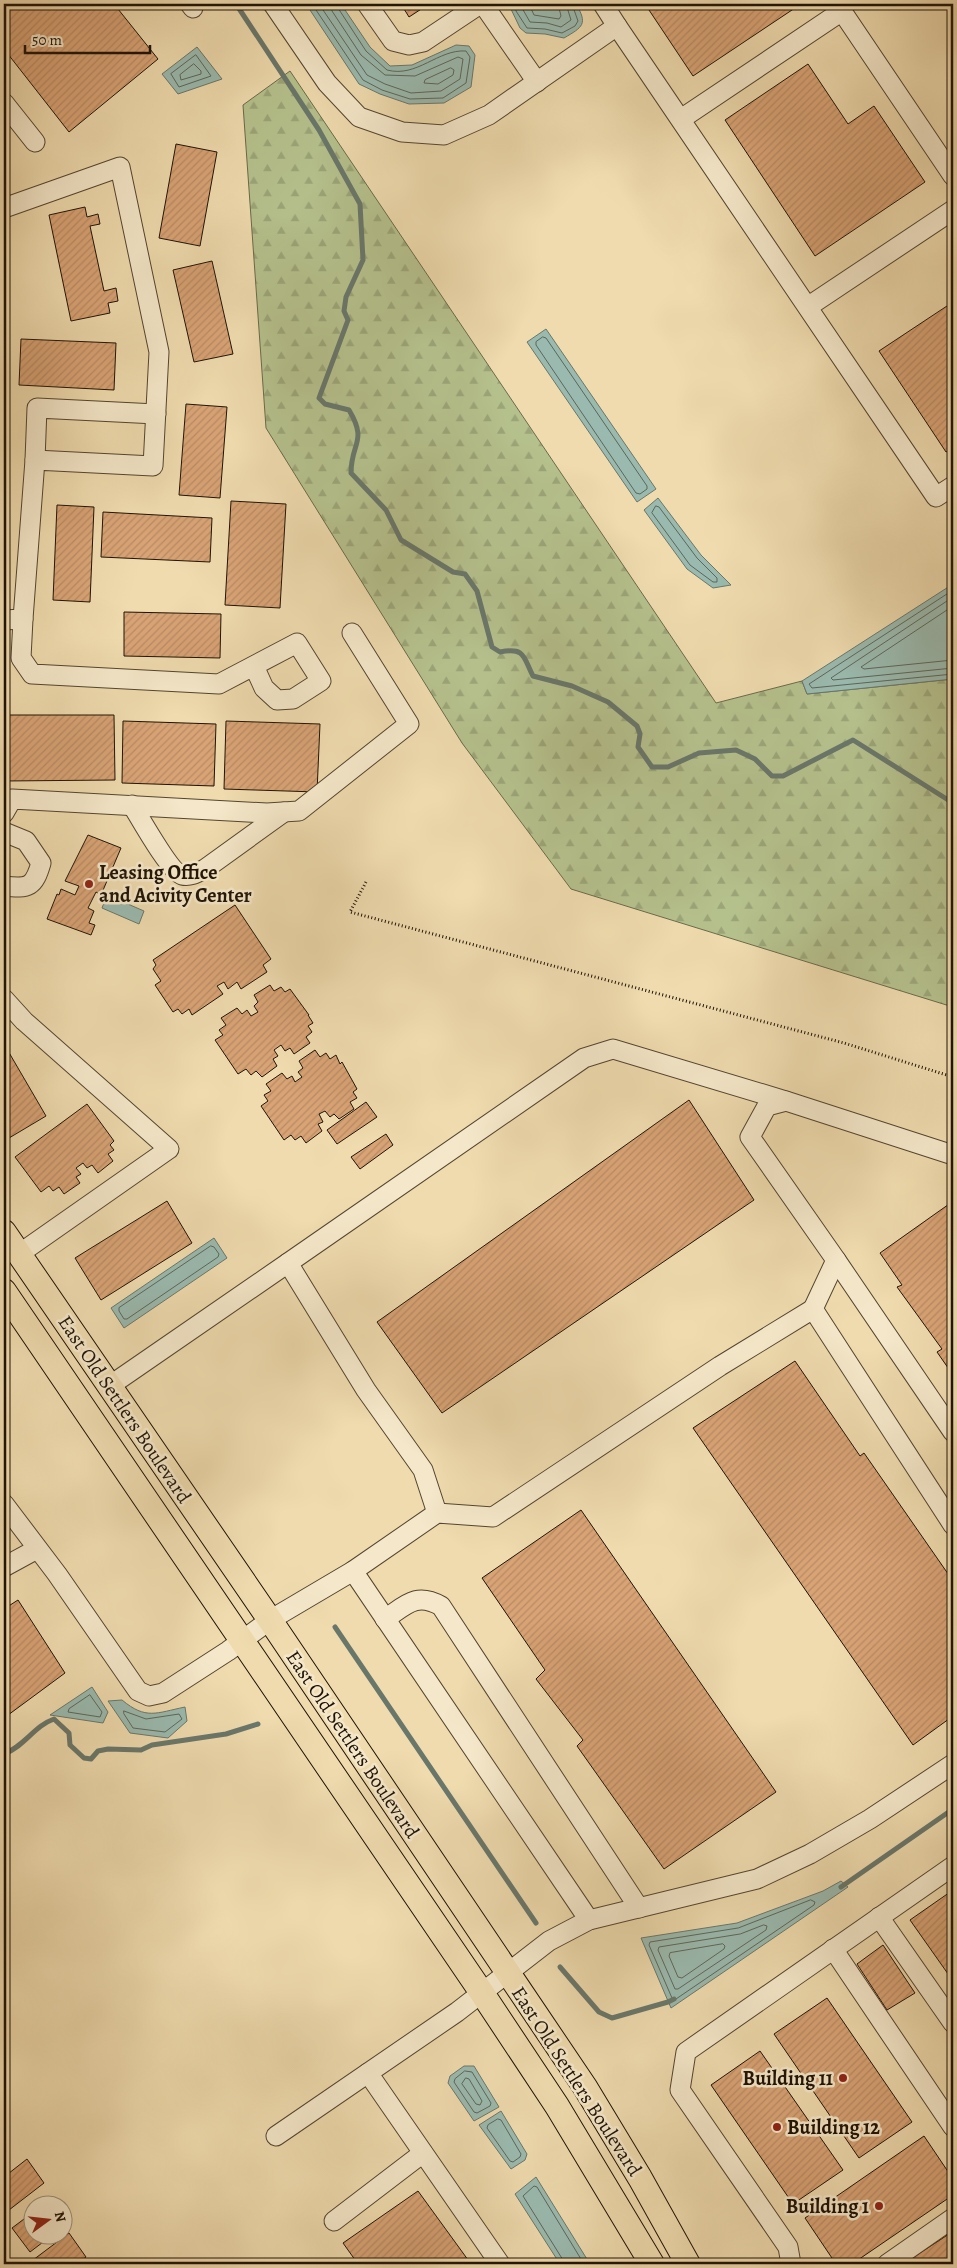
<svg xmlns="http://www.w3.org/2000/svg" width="957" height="2268" viewBox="0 0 957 2268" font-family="Alegreya,serif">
<defs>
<pattern id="forest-firs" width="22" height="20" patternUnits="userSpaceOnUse" patternTransform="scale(1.25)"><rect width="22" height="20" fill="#b5c18d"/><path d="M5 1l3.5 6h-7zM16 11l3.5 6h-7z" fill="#9ba578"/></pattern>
<pattern id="building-hatch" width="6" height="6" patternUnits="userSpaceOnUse" patternTransform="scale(1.25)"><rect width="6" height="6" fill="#d8a375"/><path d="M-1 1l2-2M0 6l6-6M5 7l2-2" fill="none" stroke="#b98b64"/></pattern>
</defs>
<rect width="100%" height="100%" fill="#efdbae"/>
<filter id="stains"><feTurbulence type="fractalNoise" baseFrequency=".004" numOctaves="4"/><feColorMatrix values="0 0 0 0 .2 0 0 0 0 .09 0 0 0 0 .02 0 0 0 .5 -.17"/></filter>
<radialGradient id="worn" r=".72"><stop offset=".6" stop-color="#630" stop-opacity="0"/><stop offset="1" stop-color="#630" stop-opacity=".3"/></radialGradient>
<path fill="url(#forest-firs)" stroke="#6a6a4a" d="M 290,71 L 716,703 L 802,681 L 807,694 L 953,679 L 953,1007 L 571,889 L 462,743 L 266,428 L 243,105 Z"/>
<g fill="#9abaaf" stroke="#69776b">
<path d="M 306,4 L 341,4 L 370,47 L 390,66 L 412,65 L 456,45 L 469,46 L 475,55 L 471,87 L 444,103 L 409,104 L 380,94 L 359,84 Z"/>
<path d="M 511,4 L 576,4 C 588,24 583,27 564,38 L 545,34 L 526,33 L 520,28 L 510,7 Z"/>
<path d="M 197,47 L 222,79 L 178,94 L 162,74 Z"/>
<path d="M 546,329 L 656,489 L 637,502 L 527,342 Z"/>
<path d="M 658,498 L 701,555 L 731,585 L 713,588 L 687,569 L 644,510 Z"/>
<path d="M 953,584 L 953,679 L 807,694 L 802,681 Z"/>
<path d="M 107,895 L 144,911 L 139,924 L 102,908 Z"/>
<path d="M 214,1238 L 227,1258 L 124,1328 L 111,1308 Z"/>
<path d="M 92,1687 L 108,1712 L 103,1723 L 50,1715 Z"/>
<path d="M 122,1700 C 146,1720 156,1713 185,1707 L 187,1721 L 168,1738 L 130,1733 L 108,1701 Z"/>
<path d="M 841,1881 L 848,1887 L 671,2008 L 641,1938 L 737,1923 L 823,1891 Z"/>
<path d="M 464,2066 L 474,2066 L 499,2107 L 474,2121 L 448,2083 L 450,2076 Z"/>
<path d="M 501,2111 L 527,2154 L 525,2160 L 511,2169 L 479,2125 Z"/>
<path d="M 536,2177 L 590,2264 L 560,2264 L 515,2194 Z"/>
</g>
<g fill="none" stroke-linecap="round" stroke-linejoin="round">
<g stroke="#5c665a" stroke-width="1">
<path d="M 312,4 L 363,80 L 382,90 L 410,99 L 443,98 L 466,83 L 470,57 L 466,51 C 438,49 417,78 387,70 L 366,51 L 338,8 L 337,4"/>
<path d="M 319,4 L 367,75 L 385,84 L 411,93 L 441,91 L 460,79 L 463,59 L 458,57 L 415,76 L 385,75 L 361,55 L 332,11 L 331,4"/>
<path d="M 515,4 L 516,11 L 527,28 L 545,29 L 562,33 L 575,26 L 578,21 L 572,4"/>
<path d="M 522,4 L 522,8 L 530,22 L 547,23 L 561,27 L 571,20 L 566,4"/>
<path d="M 529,4 L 534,15 L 559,19 L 561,16 L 558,4"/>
<path d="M 196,55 L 211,76 L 179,87 L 171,74 Z"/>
<path d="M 194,64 L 201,71 L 201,74 L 181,80 L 180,75 Z"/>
<path d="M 451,68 L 454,70 L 453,75 L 438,84 L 424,83 L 425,80 Z"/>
<path d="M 543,337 L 546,338 L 647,486 L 647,489 L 640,494 L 636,493 L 536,345 L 536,342 Z"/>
<path d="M 656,506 L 659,507 L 697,558 L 717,578 L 717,582 L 713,582 L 690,565 L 652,513 Z"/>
<path d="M 953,590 L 809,684 L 812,688 L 953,674"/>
<path d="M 953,597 L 831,678 L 833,680 L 953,668"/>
<path d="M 953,606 L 861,667 L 864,669 L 953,660"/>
<path d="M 211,1246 L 214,1247 L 219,1254 L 218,1257 L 127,1319 L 124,1319 L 119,1311 L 119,1308 Z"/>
<path d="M 90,1695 L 102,1712 L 100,1717 L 68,1712 L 69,1709 Z"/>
<path d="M 124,1711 L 146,1719 L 179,1714 L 182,1719 L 165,1732 L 133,1728 L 124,1714 Z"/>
<path d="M 811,1900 L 815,1902 L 814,1905 L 676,1999 L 672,1998 L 649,1945 L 650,1942 L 738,1928 Z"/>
<path d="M 764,1925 L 767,1926 L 766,1930 L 678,1989 L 675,1989 L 658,1950 L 659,1947 L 740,1934 Z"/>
<path d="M 723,1944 L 725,1946 L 724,1949 L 682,1978 L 678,1977 L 669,1956 L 670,1953 Z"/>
<path d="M 465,2071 L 472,2072 L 491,2103 L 490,2106 L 477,2113 L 474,2112 L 454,2082 L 455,2079 Z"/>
<path d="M 466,2078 L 469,2079 L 482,2101 L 480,2105 L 476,2104 L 462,2084 Z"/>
<path d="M 498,2119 L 501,2120 L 521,2154 L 520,2157 L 513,2162 L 510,2161 L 487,2128 L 488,2125 Z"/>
<path d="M 563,2264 L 563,2260 L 523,2196 L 534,2186 L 537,2187 L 584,2264"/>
</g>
<g stroke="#69776b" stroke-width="5">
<path d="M 236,4 L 319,130 L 360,204 L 363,260 L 346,297 L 344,311 L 348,320 L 319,398 L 325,404 L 349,410 C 368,442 351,442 351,473 L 386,510 L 401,540 L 453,572 L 465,574 L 477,591 L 492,647 L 500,652 C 526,647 523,657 533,676 L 572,686 L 608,702 L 637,726 L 640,734 L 638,747 L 652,767 L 668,767 L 699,753 L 736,750 L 755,759 L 772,776 L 783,776 L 853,740 L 953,803"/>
<path d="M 335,1627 L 536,1923"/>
<path d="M 4,1754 C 25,1746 34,1726 54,1719 L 69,1733 L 70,1745 L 84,1758 L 91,1759 L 98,1751 L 108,1749 L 141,1750 L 152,1745 L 226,1734 L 258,1724"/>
<path d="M 841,1887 L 953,1809"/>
<path d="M 560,1967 L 599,2012 L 612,2018 L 668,2002 L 674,1999"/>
</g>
</g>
<g fill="url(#building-hatch)" stroke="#1f1306">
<path d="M 4,4 L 114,4 L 158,59 L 69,132 L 4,49 Z"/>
<path d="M 401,4 L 429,4 L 409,17 Z"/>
<path d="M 645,4 L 801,4 L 693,76 Z"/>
<path d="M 808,64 L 848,124 L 874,106 L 925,182 L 815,256 L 725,120 Z"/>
<path d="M 176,144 L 217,152 L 200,246 L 159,238 Z"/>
<path d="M 85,207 L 87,217 L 98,214 L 100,224 L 90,226 L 104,291 L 116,288 L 118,301 L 108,303 L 110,313 L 71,321 L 49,215 Z"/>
<path d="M 212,261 L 233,354 L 194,362 L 173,270 Z"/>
<path d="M 953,302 L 953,448 L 946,452 L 879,351 Z"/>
<path d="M 21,339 L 116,343 L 114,390 L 19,385 Z"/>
<path d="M 186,404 L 227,407 L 220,498 L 179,495 Z"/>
<path d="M 231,501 L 286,504 L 280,608 L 225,605 Z"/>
<path d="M 57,505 L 94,507 L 90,602 L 53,600 Z"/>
<path d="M 103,512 L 212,518 L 210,562 L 101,557 Z"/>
<path d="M 124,612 L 221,614 L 220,658 L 124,656 Z"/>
<path d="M 4,715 L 114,715 L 115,780 L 4,781 Z"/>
<path d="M 123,721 L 216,724 L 214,786 L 122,783 Z"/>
<path d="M 226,721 L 320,724 L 317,792 L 224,789 Z"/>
<path d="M 88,835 L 121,848 L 101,895 L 96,892 L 88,908 L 94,911 L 89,923 L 95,925 L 91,935 L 47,919 L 57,894 L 59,895 L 61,889 L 75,895 L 79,886 L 65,881 Z"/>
<path d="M 235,905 L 271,959 L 263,965 L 267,972 L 241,989 L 237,982 L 228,989 L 224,982 L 217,986 L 223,994 L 192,1015 L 189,1009 L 182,1014 L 178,1009 L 173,1012 L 155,985 L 161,981 L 153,969 L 156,965 L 153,960 Z"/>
<path d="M 270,985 L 274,991 L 281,987 L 285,992 L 290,989 L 309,1015 L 308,1015 L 313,1023 L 308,1026 L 312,1032 L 306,1037 L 310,1043 L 294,1054 L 290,1048 L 285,1051 L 281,1045 L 274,1050 L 278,1056 L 273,1059 L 277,1066 L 262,1077 L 256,1071 L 251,1075 L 246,1069 L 238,1074 L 215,1040 L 223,1035 L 219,1030 L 226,1025 L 221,1018 L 237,1008 L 242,1014 L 247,1010 L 251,1016 L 258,1012 L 254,1006 L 258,1002 L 254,995 Z"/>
<path d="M 4,1044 L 46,1116 L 4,1141 Z"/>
<path d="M 315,1050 L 320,1057 L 326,1053 L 330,1059 L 336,1055 L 340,1064 L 342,1062 L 357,1089 L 353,1092 L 357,1098 L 350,1102 L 354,1109 L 339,1119 L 334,1114 L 330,1117 L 325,1111 L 319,1114 L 323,1122 L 318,1124 L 322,1131 L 306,1143 L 301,1136 L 295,1140 L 291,1135 L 284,1140 L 261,1106 L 268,1101 L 264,1095 L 271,1091 L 266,1084 L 282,1073 L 287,1079 L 292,1076 L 295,1082 L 302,1077 L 298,1072 L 303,1068 L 299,1061 Z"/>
<path d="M 689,1100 L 754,1200 L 442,1413 L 377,1322 Z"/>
<path d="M 366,1102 L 377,1117 L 337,1144 L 327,1130 Z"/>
<path d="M 87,1104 L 114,1141 L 110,1145 L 114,1150 L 108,1154 L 113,1161 L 98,1173 L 92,1165 L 87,1168 L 83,1163 L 76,1168 L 81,1174 L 76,1177 L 80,1183 L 64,1194 L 59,1187 L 53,1191 L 49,1186 L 41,1192 L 15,1157 Z"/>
<path d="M 386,1134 L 393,1145 L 360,1169 L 351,1157 Z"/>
<path d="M 167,1201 L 192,1243 L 101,1300 L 75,1258 Z"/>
<path d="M 952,1202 L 953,1204 L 953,1375 L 937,1352 L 942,1349 L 897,1287 L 902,1285 L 880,1253 Z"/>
<path d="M 795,1361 L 860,1456 L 864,1453 L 953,1581 L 953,1716 L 913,1745 L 693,1428 Z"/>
<path d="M 581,1510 L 776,1792 L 664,1869 L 577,1746 L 583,1740 L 536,1679 L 545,1670 L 482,1578 Z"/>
<path d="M 18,1600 L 65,1673 L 4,1718 L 4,1609 Z"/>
<path d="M 953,1890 L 953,1981 L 910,1920 Z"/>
<path d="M 883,1945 L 915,1993 L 887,2010 L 857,1964 Z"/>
<path d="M 827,1998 L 912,2122 L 859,2158 L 774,2034 Z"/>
<path d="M 760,2051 L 843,2170 L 793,2204 L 711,2085 Z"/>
<path d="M 924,2136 L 953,2179 L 953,2195 L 852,2264 L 836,2264 L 805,2218 Z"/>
<path d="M 27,2159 L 44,2183 L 9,2210 L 4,2202 L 4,2177 Z"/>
<path d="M 418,2191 L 471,2264 L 358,2264 L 343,2243 Z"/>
<path d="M 32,2213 L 32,2236 L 51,2236 L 30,2252 L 12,2228 Z"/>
<path d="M 69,2233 L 86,2257 L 76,2264 L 37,2264 L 33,2260 Z"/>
<path d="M 949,2234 L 953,2241 L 953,2264 L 903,2264 Z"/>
</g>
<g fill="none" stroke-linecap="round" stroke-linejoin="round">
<g stroke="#534530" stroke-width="21">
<g id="minor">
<path d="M 190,4 L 193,8"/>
<path d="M 273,4 L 327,83 L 359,117 L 402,132 L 444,135 L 489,115 L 617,26 L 603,4"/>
<path d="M 367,4 L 393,41 L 409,45 L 423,42 L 480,4"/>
<path d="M 483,4 L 537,82"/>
<path d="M 837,4 L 953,176"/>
<path d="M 617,26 L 936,497 L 953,486"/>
<path d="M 4,103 L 35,142"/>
<path d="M 681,119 L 842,11"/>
<path d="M 4,208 L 120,167 L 159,352 L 153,466 L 35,460 L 23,619 L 4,620"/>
<path d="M 809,306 L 953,210"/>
<path d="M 35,460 L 37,408 L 156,414"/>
<path d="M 23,619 L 21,658 L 32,674 L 219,684 L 297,643 L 321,681 L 293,699 L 277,700 L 264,688 L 254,666"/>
<path d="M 132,805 C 140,818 170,872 182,875 C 190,877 197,873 205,869 L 284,812"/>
<path d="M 4,813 L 12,799 L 267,813 L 299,811 L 409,724 L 352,633"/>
<path d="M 4,832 L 26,841 L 41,863 C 34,887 29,889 4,886"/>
<path d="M 4,999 L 24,1021 L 169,1149 L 19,1254"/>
<path d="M 836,1260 L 953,1432"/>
<path d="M 288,1263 L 584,1058 L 613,1049 L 786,1101"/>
<path d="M 813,1309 L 836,1260 L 750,1137 L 767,1106 L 786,1101 L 953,1155"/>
<path d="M 108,1387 L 288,1263 L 366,1390 L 423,1470 L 437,1513"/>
<path d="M 4,1504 L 57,1574 L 138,1691 L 149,1696 L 163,1693 L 228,1651 L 270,1620 L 353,1571 L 437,1513 L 493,1517 L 720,1366 L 813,1309 L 953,1525"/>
<path d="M 4,1567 L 37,1549"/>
<path d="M 353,1571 L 589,1920"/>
<path d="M 385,1619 C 406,1605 416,1592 441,1606 L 639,1908"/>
<path d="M 879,1917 L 953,2023"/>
<path d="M 833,1949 L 953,2127"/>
<path d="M 368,2073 L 500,2264"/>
<path d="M 276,2136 L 457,2012 L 549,1941 L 589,1920 L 757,1879 L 810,1854 L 870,1819 L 953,1764"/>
<path d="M 334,2221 L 423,2153"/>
<path d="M 791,2264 L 788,2247 L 680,2090 L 686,2052 L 953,1866"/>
<path d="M 887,2264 L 953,2218"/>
</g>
</g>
<g stroke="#1f1306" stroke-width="26">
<g id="major">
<path d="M 4,1232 L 270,1620 L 585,2087 L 640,2178 L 688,2264"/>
<path d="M 4,1291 L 482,1993 L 557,2106 L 652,2264"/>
</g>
</g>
<path stroke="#1f1306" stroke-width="3" stroke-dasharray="1 2.5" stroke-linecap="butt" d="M 366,882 L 350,912 L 844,1043 L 953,1077"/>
<use href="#minor" stroke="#f5e8ca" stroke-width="19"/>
<use href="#major" stroke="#efdbae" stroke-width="24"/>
</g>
<g fill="#8f2418" stroke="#f5e8ca" stroke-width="2">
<circle cx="89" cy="884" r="5"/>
<circle cx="843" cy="2078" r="5"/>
<circle cx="777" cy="2127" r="5"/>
<circle cx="879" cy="2206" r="5"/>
</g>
<g text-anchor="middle" stroke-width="5" stroke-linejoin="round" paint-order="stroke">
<g font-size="20" font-weight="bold" fill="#1f1306" stroke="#f5e8ca" text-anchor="start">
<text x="99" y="879">Leasing Office<tspan x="99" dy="23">and Acivity Center</tspan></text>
<text x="833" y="2085" text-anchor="end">Building 11</text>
<text x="787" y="2134">Building 12</text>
<text x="869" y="2213" text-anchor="end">Building 1</text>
</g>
<g font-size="20" fill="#1f1306" stroke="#f5e8ca">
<text transform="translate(125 1409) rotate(56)" y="7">East Old Settlers Boulevard</text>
<text transform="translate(353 1744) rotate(56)" y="7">East Old Settlers Boulevard</text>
<text transform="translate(577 2081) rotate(57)" y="7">East Old Settlers Boulevard</text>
</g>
</g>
<rect width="957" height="2268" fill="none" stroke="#efdbae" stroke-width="20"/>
<rect x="5" y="5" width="947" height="2258" fill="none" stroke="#1f1306" stroke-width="2.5"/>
<rect x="10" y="10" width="937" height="2248" fill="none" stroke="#1f1306"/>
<g transform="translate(48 2220) rotate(75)"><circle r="24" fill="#f5e8ca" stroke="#9f937c"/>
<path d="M0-4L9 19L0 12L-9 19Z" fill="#8f2418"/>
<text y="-8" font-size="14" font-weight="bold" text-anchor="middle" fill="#1f1306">N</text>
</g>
<path d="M25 45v8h125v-8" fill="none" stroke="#1f1306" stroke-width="2.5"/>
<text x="32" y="45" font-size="15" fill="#1f1306" stroke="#f5e8ca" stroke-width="4" paint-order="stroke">50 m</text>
<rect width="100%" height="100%" filter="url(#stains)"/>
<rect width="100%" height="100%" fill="url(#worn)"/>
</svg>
